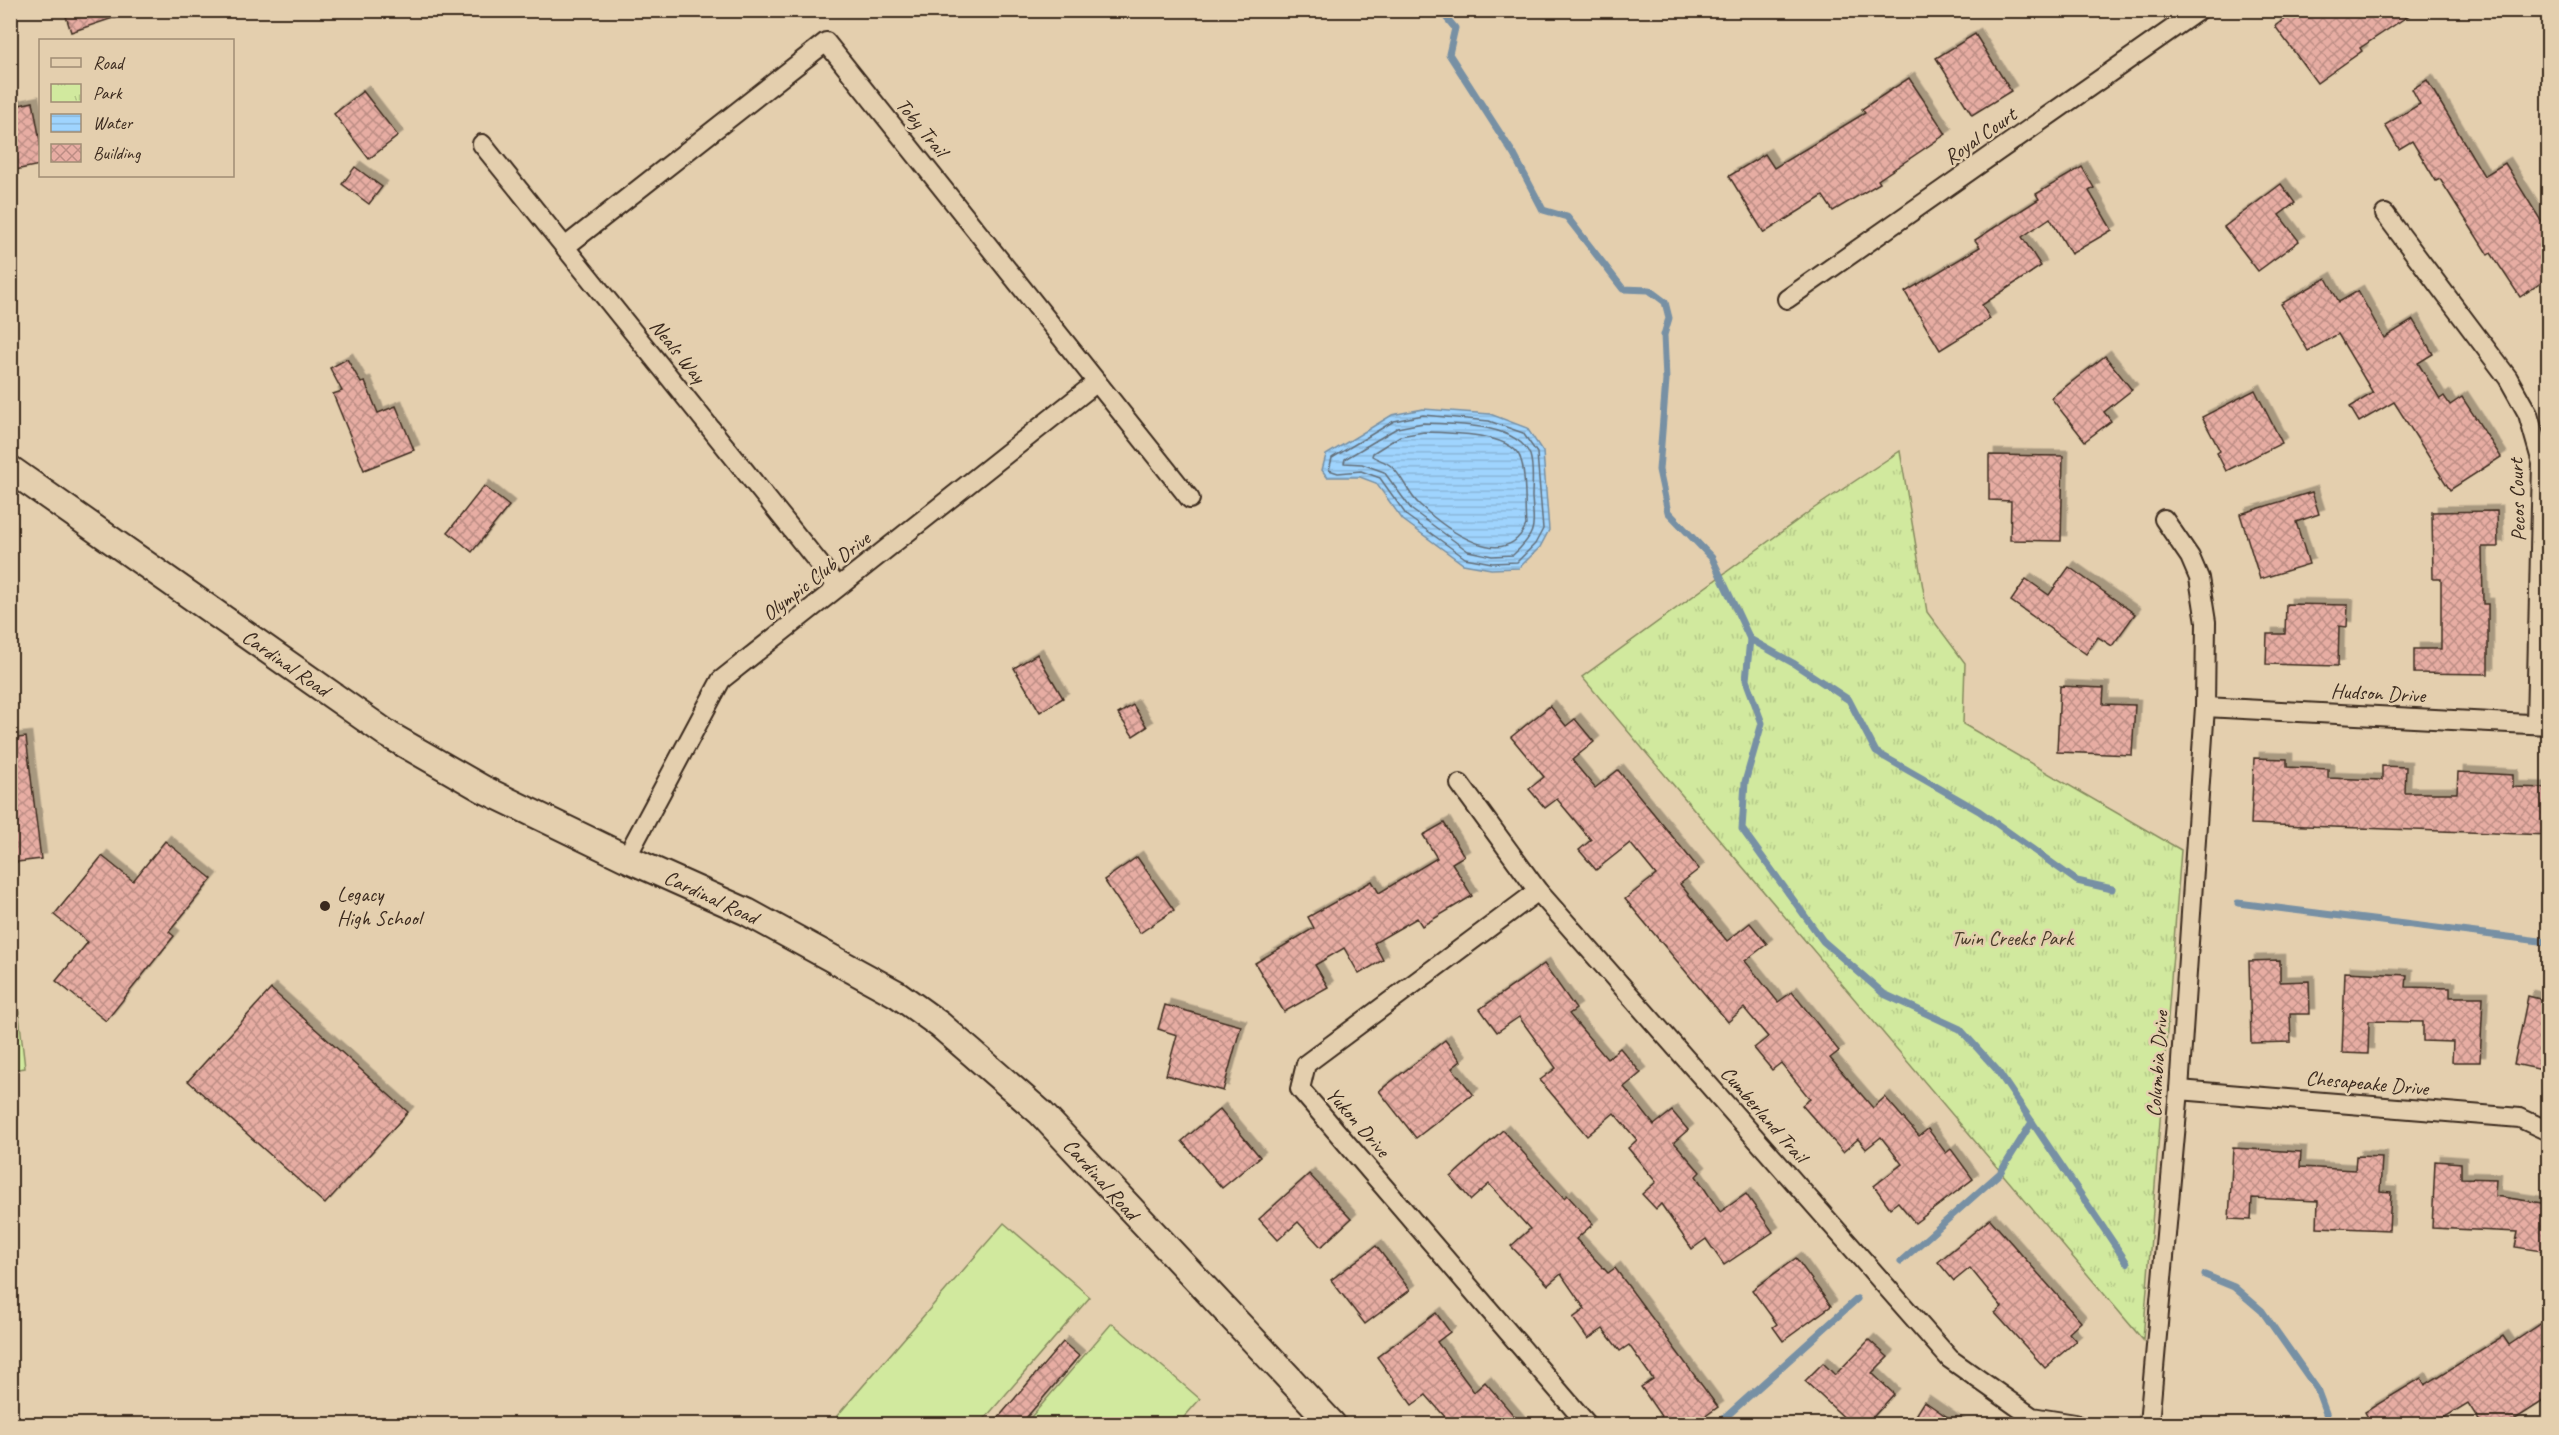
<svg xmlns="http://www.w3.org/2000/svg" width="2559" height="1435" viewBox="0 0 2559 1435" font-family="Caveat,sans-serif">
<defs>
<pattern id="park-tufts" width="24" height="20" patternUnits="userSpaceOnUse" patternTransform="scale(1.5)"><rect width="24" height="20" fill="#d1e99e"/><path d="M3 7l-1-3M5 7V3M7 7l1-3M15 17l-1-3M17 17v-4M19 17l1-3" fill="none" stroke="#b4c888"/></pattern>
<pattern id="water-rules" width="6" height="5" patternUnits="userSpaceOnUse" patternTransform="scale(1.5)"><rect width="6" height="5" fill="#9fd4fe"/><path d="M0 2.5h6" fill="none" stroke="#8ab6d9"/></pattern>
<pattern id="building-cross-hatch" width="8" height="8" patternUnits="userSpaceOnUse" patternTransform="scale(1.5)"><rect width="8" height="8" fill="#e7ada3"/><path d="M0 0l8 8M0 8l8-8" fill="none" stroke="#bc8d84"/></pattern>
<filter id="shadow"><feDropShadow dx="5.5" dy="-5.5" stdDeviation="0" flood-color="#0004"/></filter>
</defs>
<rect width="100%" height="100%" fill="#e4cfae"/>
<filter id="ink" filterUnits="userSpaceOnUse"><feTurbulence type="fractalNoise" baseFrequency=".0167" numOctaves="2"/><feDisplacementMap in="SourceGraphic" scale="12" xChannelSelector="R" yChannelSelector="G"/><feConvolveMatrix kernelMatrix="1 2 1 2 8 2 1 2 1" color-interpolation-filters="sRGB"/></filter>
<g filter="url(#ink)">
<path fill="url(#park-tufts)" stroke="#868a5e" stroke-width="1.5" d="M 1900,451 L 1927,612 L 1965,663 L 1963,724 L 2181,850 L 2143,1340 L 1582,677 L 1813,509 Z"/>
<g fill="#d1e99e" stroke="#868a5e" stroke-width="1.5">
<path d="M 11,943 L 25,1068 L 11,1070 L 10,1070 Z"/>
<path d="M 1004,1223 L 1090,1297 L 980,1424 L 847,1424 L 837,1416 Z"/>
<path d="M 1112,1323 L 1200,1399 L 1178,1424 L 1025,1424 Z"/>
</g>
<path fill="url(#water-rules)" stroke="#7790a4" stroke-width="1.5" d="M 1423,409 L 1490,414 L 1527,428 L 1543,452 L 1549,530 L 1540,547 L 1519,568 L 1491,569 L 1463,564 L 1403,520 L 1376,483 L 1360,477 L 1327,477 L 1322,470 L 1326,455 L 1392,415 Z"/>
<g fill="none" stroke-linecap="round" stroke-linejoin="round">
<g stroke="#636e78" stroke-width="1.5">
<path d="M 1423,415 L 1489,421 L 1523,433 L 1537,453 L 1543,529 L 1535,544 L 1517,562 L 1492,563 L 1465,558 L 1407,516 L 1380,478 L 1361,471 L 1338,473 L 1329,470 L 1332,458 L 1394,421 Z"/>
<path d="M 1423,423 C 1453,424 1516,423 1530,455 C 1534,467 1532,485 1532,497 C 1534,528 1537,533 1513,555 L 1492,556 L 1468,551 L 1412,510 L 1384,472 L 1362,464 L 1344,463 L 1345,459 L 1397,428 Z"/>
<path d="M 1424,432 C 1448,433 1514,432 1521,460 C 1527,479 1524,505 1526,525 C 1505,574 1444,528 1419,504 C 1408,494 1403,477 1392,467 C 1386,461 1378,460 1372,456 L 1373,453 L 1400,436 Z"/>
</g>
<g stroke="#7790a4" stroke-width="7">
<path d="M 1440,10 L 1455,28 L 1449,54 L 1514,155 L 1543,210 L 1567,217 L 1623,289 L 1649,290 L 1665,302 L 1669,318 L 1664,335 L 1666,380 L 1659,470 L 1668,512 L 1712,558 L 1750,639 L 1746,680 L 1762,723 L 1745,782 L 1742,829 L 1823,941 L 1884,994 L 1960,1029 L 1997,1070 L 2127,1263"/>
<path d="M 1750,639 L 1793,663 L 1849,700 L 1876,752 L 1979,811 L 2077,881 L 2112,889"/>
<path d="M 2238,903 L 2548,942"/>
<path d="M 1901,1261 L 2000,1173 L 2032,1122"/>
<path d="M 2205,1275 L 2234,1287 L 2262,1311 L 2317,1389 L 2330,1424"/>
<path d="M 1718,1424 L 1857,1299"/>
</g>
</g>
<g fill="url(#building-cross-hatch)" stroke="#3b2a1e" stroke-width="1.5" filter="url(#shadow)">
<path d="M 64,10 L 125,10 L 125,14 L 71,32 Z"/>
<path d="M 2297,10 L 2417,10 L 2360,48 L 2362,51 L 2317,83 L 2275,26 Z"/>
<path d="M 1975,34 L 2011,91 L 1972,115 L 1936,58 Z"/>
<path d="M 1909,78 L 1946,134 L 1878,180 L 1880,183 L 1833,211 L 1823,196 L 1764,233 L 1729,176 L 1765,154 L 1774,168 L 1865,113 L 1862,109 Z"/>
<path d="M 2427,80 L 2484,176 L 2505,163 L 2548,232 L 2548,278 L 2520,297 L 2491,253 L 2488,255 L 2440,179 L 2436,181 L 2412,141 L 2399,149 L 2385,125 L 2420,104 L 2412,89 Z"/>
<path d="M 363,91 L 398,136 L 369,159 L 334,114 Z"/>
<path d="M 33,102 L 40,141 L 40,165 L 10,171 L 10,107 Z"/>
<path d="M 355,167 L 382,187 L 369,204 L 342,184 Z"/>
<path d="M 2082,167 L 2094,188 L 2089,191 L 2112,230 L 2071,254 L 2050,218 L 2022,237 L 2041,266 L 1982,305 L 1990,319 L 1940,350 L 1905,292 L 1980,247 L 1975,240 L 2039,199 L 2036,194 Z"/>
<path d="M 2281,184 L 2295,203 L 2279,215 L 2299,241 L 2258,271 L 2224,227 Z"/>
<path d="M 2326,278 L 2339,302 L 2358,291 L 2384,338 L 2413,320 L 2433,354 L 2418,363 L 2440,399 L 2444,396 L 2450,405 L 2462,397 L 2501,457 L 2450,490 L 2394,402 L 2359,422 L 2350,407 L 2373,393 L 2338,334 L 2308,351 L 2281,304 Z"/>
<path d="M 2105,356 L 2132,390 L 2104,412 L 2111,421 L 2085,441 L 2051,398 Z"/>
<path d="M 347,359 L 361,383 L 365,382 L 378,413 L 396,406 L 414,450 L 364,470 L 333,394 L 342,391 L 330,368 Z"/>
<path d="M 2255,390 L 2282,443 L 2226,471 L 2217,453 L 2220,451 L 2202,417 Z"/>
<path d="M 1989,455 L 2063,456 L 2061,541 L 2010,540 L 2011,501 L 1989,500 Z"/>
<path d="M 484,486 L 509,506 L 472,552 L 448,532 Z"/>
<path d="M 2312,492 L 2319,514 L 2296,522 L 2309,564 L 2260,579 L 2240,514 Z"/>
<path d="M 2497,511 L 2498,547 L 2482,547 L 2483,604 L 2488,604 L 2488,674 L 2414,673 L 2414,649 L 2441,649 L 2441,579 L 2433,579 L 2432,512 Z"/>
<path d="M 2069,567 L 2135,614 L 2112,646 L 2098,637 L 2086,654 L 2011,601 L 2026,579 L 2049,595 Z"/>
<path d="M 2286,604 L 2348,605 L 2347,627 L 2339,626 L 2338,666 L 2266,664 L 2267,634 L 2285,634 Z"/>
<path d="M 1037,654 L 1063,698 L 1040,712 L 1014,668 Z"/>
<path d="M 2060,686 L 2104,688 L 2103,704 L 2135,705 L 2132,755 L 2057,752 Z"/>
<path d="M 1133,705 L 1147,727 L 1133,736 L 1118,714 Z"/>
<path d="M 1550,706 L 1566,726 L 1575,719 L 1594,742 L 1572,760 L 1595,788 L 1618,770 L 1699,869 L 1680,884 L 1727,941 L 1750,923 L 1767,944 L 1745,961 L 1778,1002 L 1792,992 L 1839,1051 L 1830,1058 L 1873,1108 L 1885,1097 L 1919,1136 L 1928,1129 L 1946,1153 L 1951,1149 L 1973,1179 L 1915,1223 L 1898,1202 L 1890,1208 L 1874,1186 L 1902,1164 L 1881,1137 L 1866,1149 L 1858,1139 L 1843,1152 L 1802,1105 L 1810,1099 L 1781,1063 L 1772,1070 L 1754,1048 L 1768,1037 L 1744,1008 L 1728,1022 L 1625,899 L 1656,875 L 1630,843 L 1596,870 L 1579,850 L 1591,840 L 1557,799 L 1545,808 L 1529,789 L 1544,777 L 1511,737 Z"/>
<path d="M 26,737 L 41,859 L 10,863 L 10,739 Z"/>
<path d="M 2254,758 L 2287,759 L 2287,767 L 2328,769 L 2328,778 L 2382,780 L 2382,766 L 2406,767 L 2405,793 L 2457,793 L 2458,772 L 2513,775 L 2513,787 L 2548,788 L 2548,835 L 2251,824 Z"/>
<path d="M 1444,823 L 1464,856 L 1452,863 L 1472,896 L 1422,926 L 1417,918 L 1374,943 L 1383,960 L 1359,974 L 1344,948 L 1315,965 L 1328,987 L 1284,1012 L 1255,963 L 1314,928 L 1308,917 L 1372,881 L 1379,893 L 1437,858 L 1423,835 Z"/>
<path d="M 165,841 L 212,879 L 169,932 L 174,936 L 106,1021 L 56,981 L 88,942 L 54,915 L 102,856 L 133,881 Z"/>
<path d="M 1137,857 L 1174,910 L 1140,933 L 1104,880 Z"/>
<path d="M 2280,960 L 2280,982 L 2309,981 L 2310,1014 L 2290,1014 L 2291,1042 L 2251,1043 L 2249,961 Z"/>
<path d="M 1544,964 L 1576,1009 L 1569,1014 L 1607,1059 L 1620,1048 L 1641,1073 L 1624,1087 L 1654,1125 L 1672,1111 L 1688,1130 L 1674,1142 L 1700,1172 L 1696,1176 L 1720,1212 L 1746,1194 L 1773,1232 L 1724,1265 L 1706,1239 L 1692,1249 L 1661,1204 L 1656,1209 L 1642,1194 L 1656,1182 L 1628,1148 L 1637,1140 L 1614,1113 L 1587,1136 L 1540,1080 L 1556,1068 L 1519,1017 L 1497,1032 L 1480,1009 Z"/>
<path d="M 2345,972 L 2407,975 L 2406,987 L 2450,988 L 2450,997 L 2483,997 L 2480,1062 L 2452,1062 L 2453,1042 L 2423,1041 L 2423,1022 L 2369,1021 L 2368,1054 L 2342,1053 Z"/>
<path d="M 271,989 L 408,1112 L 325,1204 L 188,1081 Z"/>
<path d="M 2528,996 L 2548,1001 L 2548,1071 L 2514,1064 Z"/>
<path d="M 1165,1005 L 1241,1026 L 1223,1091 L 1166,1075 L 1177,1035 L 1158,1029 Z"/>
<path d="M 1445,1040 L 1461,1061 L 1452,1068 L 1473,1094 L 1416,1138 L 1379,1091 Z"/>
<path d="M 1220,1109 L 1260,1157 L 1222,1188 L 1182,1141 Z"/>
<path d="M 1503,1130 L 1564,1198 L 1567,1195 L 1593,1224 L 1576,1239 L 1608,1273 L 1615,1268 L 1718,1407 L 1693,1425 L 1667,1425 L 1641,1387 L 1653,1379 L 1629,1345 L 1620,1351 L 1603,1329 L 1588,1339 L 1573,1318 L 1585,1309 L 1561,1274 L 1548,1285 L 1511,1246 L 1530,1229 L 1489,1184 L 1471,1200 L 1451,1177 Z"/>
<path d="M 2233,1148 L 2301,1152 L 2300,1167 L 2355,1170 L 2356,1156 L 2382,1157 L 2380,1191 L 2391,1192 L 2389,1230 L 2317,1227 L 2318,1201 L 2252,1198 L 2251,1220 L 2229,1219 Z"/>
<path d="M 2435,1161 L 2461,1163 L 2461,1178 L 2496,1179 L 2495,1196 L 2548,1204 L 2548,1252 L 2515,1247 L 2518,1232 L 2432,1228 Z"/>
<path d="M 1309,1174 L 1351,1219 L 1321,1247 L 1298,1222 L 1278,1240 L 1259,1219 Z"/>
<path d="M 1990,1219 L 2081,1322 L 2069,1333 L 2076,1341 L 2045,1368 L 1995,1313 L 2002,1307 L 1970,1268 L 1954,1281 L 1938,1262 Z"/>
<path d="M 1376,1246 L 1410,1290 L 1365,1324 L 1331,1280 Z"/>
<path d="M 1796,1258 L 1831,1306 L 1783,1341 L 1773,1327 L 1777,1324 L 1752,1290 Z"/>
<path d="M 1436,1313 L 1450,1332 L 1437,1342 L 1474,1392 L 1485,1382 L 1522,1425 L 1452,1425 L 1426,1395 L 1412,1405 L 1377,1357 Z"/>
<path d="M 2548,1319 L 2548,1398 L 2506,1425 L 2482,1425 L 2468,1403 L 2432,1425 L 2372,1425 L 2365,1412 L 2421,1378 L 2425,1385 L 2503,1336 L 2509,1345 Z"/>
<path d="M 1869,1340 L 1888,1357 L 1872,1373 L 1894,1394 L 1866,1425 L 1852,1425 L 1805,1381 L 1823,1363 L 1835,1375 Z"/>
<path d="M 1063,1342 L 1079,1356 L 1020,1425 L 992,1425 Z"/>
<path d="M 1924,1401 L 1959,1425 L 1909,1425 Z"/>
</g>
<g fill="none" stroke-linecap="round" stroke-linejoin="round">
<g stroke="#3b2a1e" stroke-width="22">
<g id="street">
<path d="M 482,144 L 838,587"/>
<path d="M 2385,214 L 2508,378 L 2528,414 L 2542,463 L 2536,724"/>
<path d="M 565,247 L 826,42 L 1190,499"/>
<path d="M 1787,299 L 2199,10"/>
<path d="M 2205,707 L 2548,725"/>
<path d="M 1460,784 L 1538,891 L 1950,1359 L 2032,1417 L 2075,1424"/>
<path d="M 626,858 L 721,680 L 1097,382"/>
<path d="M 1538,891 L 1306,1064 L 1300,1089 L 1587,1424"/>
<path d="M 2179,1090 L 2520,1118 L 2548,1131"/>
<path d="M 2149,1424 L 2179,1090 L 2205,707 L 2206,622 L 2199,578 L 2190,557 L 2164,519"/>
</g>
</g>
<g stroke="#3b2a1e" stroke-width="30">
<path id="secondary" d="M 10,469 L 389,735 L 483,789 L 626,858 L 747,912 L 897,994 L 940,1025 L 1041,1113 L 1332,1424"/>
</g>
<use href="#street" stroke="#e4cfae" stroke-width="18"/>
<use href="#secondary" stroke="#e4cfae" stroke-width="26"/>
</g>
</g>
<circle fill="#3b2a1e" stroke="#e4cfae" stroke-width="2" cx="325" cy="906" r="6"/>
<g text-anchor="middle" stroke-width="5" stroke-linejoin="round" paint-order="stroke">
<g font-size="21" fill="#3b2a1e" stroke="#e4cfae">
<text transform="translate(922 127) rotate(51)" y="7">Toby Trail</text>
<text transform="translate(1980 136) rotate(-35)" y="7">Royal Court</text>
<text transform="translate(678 351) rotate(51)" y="7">Neals Way</text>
<text transform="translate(2517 500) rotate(-92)" y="7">Pecos Court</text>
<text transform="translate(816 576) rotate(-38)" y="7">Olympic Club Drive</text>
<text transform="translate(286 663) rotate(35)" y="7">Cardinal Road</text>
<text transform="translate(2378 693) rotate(3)" y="7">Hudson Drive</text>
<text transform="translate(711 897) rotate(25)" y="7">Cardinal Road</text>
<text transform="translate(2157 1064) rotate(-86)" y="7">Columbia Drive</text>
<text transform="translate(2367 1083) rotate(5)" y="7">Chesapeake Drive</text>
<text transform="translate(1764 1114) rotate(49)" y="7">Cumberland Trail</text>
<text transform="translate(1358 1122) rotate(49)" y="7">Yukon Drive</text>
<text transform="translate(1101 1179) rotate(48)" y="7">Cardinal Road</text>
</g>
<g font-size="21" fill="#3b2a1e" stroke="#e4cfae" text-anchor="start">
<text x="337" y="901">Legacy<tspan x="337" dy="24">High School</tspan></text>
</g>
<g font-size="21" fill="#4a3d2b" stroke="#e4cfae">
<text x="2012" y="945">Twin Creeks Park</text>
</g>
</g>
<rect width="2559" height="1435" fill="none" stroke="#e4cfae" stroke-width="36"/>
<rect x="18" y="18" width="2523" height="1399" fill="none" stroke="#3b2a1e" stroke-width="2" filter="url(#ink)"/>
<rect x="39" y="39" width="195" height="138" fill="#e4cfae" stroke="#a08d74" stroke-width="1.5"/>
<rect x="51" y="58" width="30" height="9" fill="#e4cfae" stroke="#a08d74" stroke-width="1.5"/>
<text x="93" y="69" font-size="18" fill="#3b2a1e">Road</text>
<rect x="51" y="84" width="30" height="18" fill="url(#park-tufts)" stroke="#a08d74" stroke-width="1.5"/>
<text x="93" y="99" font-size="18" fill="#3b2a1e">Park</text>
<rect x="51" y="114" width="30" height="18" fill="url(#water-rules)" stroke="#a08d74" stroke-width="1.5"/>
<text x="93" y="129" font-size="18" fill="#3b2a1e">Water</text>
<rect x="51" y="144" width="30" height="18" fill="url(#building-cross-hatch)" stroke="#a08d74" stroke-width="1.5"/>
<text x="93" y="159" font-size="18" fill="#3b2a1e">Building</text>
</svg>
